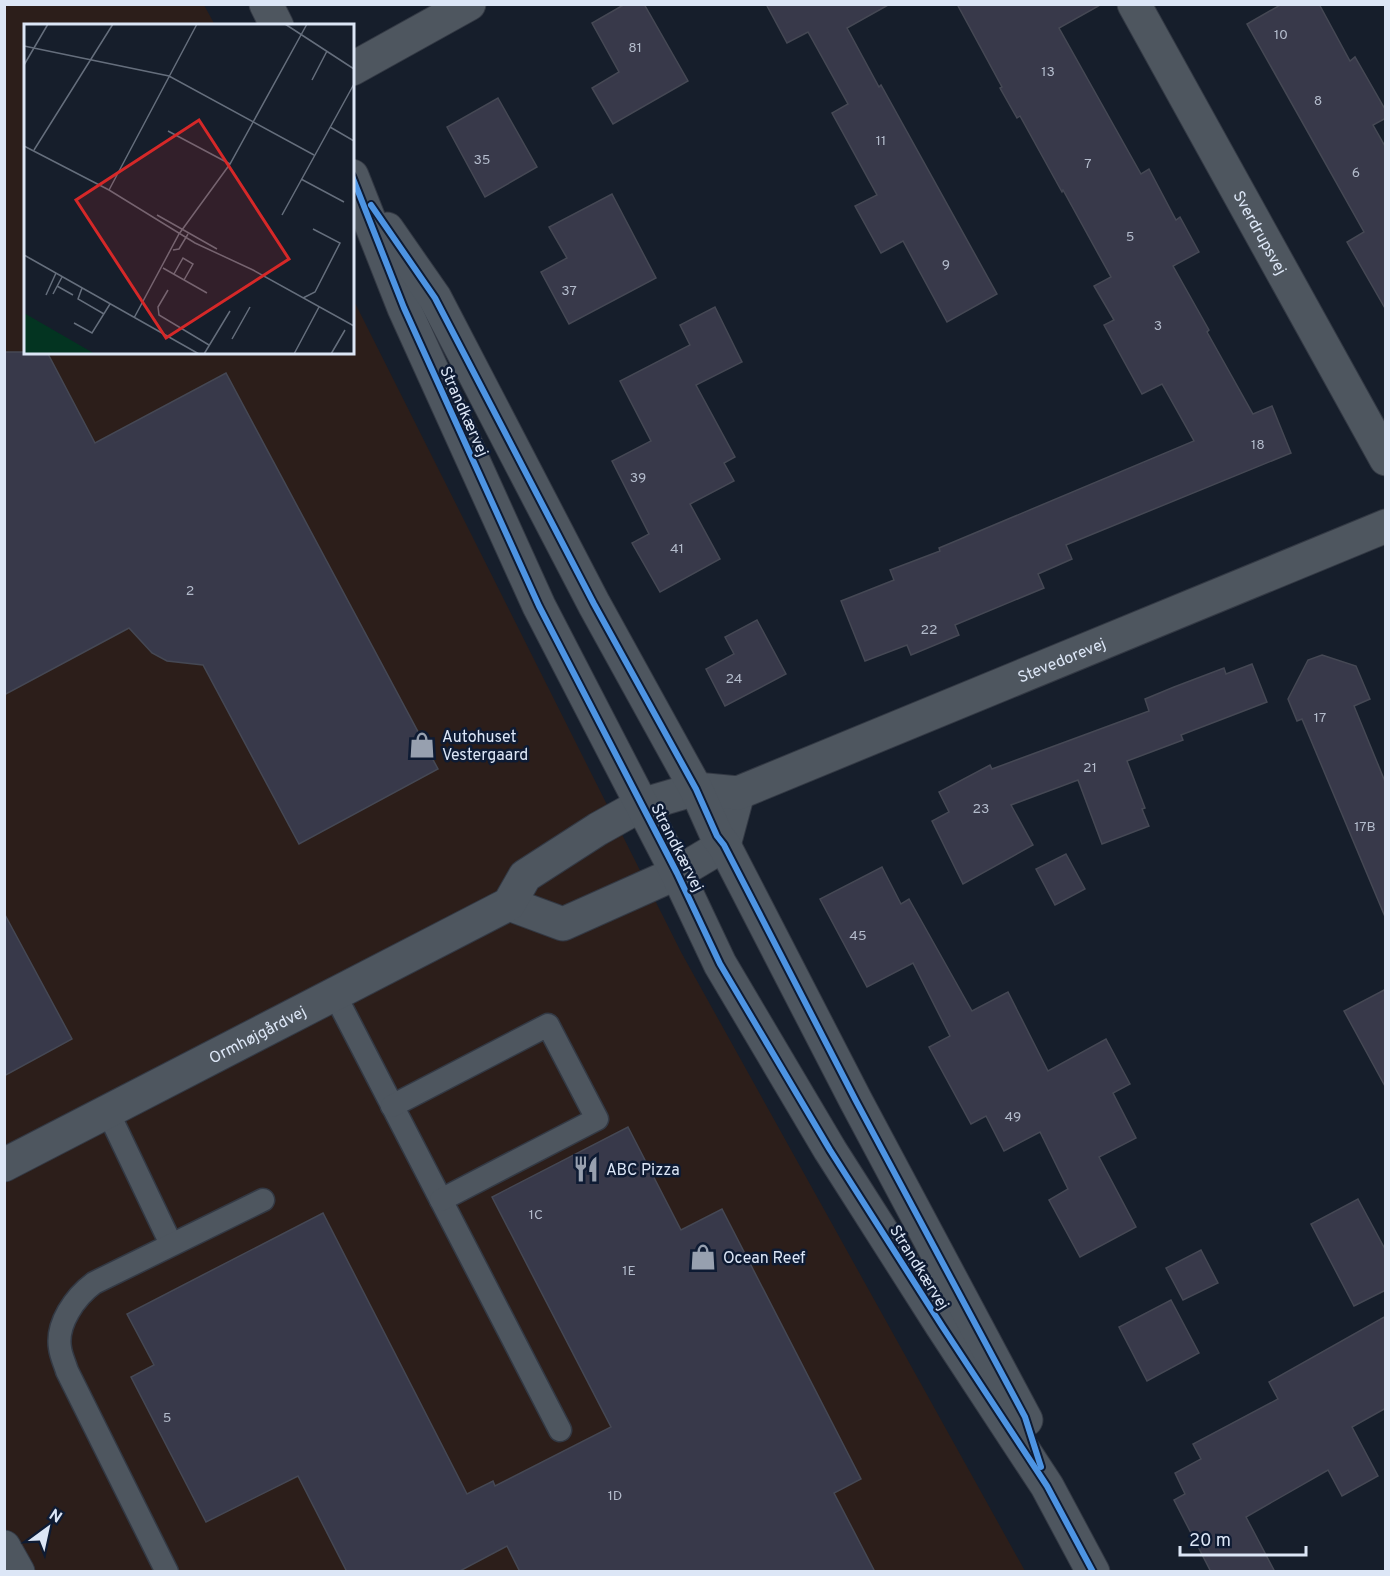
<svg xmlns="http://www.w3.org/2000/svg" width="1390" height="1576" viewBox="0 0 1390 1576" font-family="Overpass,sans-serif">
<rect width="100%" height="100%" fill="#161e2b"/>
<path fill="#2c1e1a" d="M 5,5 L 204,5 L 215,25 L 26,26 L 26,352 L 352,352 L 353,299 L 681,952 L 1025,1571 L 5,1572 Z"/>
<g fill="#38394a" stroke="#454854" stroke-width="1.5">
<path d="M 625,4 L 644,4 L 688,81 L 613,124 L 592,88 L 619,72 L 592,23 Z"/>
<path d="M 766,4 L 890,4 L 847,28 L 879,87 L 881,85 L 997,294 L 947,322 L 903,241 L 881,253 L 855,206 L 877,195 L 832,113 L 848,104 L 808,32 L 787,43 Z"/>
<path d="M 957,4 L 1102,4 L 1059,28 L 1141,174 L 1149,169 L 1176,220 L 1180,217 L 1199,252 L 1173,266 L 1209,330 L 1207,332 L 1253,414 L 1272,406 L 1291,453 L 1066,545 L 1072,559 L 1038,574 L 1044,588 L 955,625 L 959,635 L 911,655 L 907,645 L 865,661 L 841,601 L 894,580 L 890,570 L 940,551 L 939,548 L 1194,441 L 1162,384 L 1142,394 L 1104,325 L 1114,320 L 1094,286 L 1111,277 L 1063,190 L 1062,192 L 1020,116 L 1017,118 L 1000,88 L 1002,87 Z"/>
<path d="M 1282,4 L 1319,4 L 1350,61 L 1355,57 L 1386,111 L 1386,118 L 1373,125 L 1386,148 L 1386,310 L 1347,242 L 1364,232 L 1247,24 Z"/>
<path d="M 498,98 L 537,167 L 485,197 L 447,127 Z"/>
<path d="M 612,194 L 656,278 L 569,324 L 541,272 L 567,258 L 549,227 Z"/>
<path d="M 715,307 L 742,362 L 696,385 L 735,457 L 724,463 L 734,481 L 690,504 L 720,559 L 660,592 L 632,543 L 649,534 L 612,461 L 651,441 L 620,381 L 690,345 L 680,325 Z"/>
<path d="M 4,352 L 47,352 L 95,443 L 226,373 L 438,769 L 299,844 L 203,665 L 167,661 L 152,653 L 129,628 L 4,695 Z"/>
<path d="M 757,620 L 786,674 L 725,706 L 706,669 L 734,654 L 725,637 Z"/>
<path d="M 1322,655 L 1356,666 L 1370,699 L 1354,706 L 1386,784 L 1386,919 L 1302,719 L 1297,721 L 1288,699 L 1308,660 Z"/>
<path d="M 1252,664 L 1267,702 L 1181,735 L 1183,740 L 1127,761 L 1145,808 L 1142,809 L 1149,826 L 1102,844 L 1078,780 L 1011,805 L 1033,845 L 963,884 L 932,821 L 949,812 L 939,792 L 990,765 L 992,769 L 1149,711 L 1145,699 L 1174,687 L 1224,668 L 1226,674 Z"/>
<path d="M 1066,854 L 1085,889 L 1055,905 L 1036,869 Z"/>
<path d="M 882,867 L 901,904 L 909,899 L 972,1011 L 1008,992 L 1048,1071 L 1106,1039 L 1130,1084 L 1113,1093 L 1136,1138 L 1099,1157 L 1136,1227 L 1080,1257 L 1049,1200 L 1068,1189 L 1040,1132 L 1004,1151 L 986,1116 L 971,1124 L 929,1047 L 950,1036 L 913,963 L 867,987 L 820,899 Z"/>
<path d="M 4,913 L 72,1039 L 4,1076 Z"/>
<path d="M 1386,989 L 1386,1088 L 1344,1011 Z"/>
<path d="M 628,1127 L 681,1230 L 722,1209 L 861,1479 L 834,1493 L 875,1572 L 520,1572 L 507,1546 L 458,1572 L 347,1572 L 298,1476 L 206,1522 L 131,1377 L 154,1365 L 127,1314 L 323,1213 L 467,1494 L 493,1481 L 495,1486 L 611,1427 L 492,1197 Z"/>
<path d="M 1358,1199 L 1386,1251 L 1386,1290 L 1354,1306 L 1311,1224 Z"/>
<path d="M 1201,1250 L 1218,1283 L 1183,1300 L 1166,1268 Z"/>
<path d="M 1171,1300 L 1199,1353 L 1147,1381 L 1119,1327 Z"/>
<path d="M 1386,1316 L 1386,1408 L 1352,1427 L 1378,1476 L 1342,1496 L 1328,1470 L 1246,1517 L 1275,1572 L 1211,1572 L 1174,1500 L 1185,1494 L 1175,1473 L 1201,1459 L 1193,1444 L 1278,1399 L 1269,1382 Z"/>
</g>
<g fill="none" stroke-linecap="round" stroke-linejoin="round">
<g stroke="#333944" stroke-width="25">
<g id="lane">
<path d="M 335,995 L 560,1430"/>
<path d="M 392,1106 L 548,1025 L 597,1119 L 441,1200"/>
<path d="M 108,1112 L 171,1244"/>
<path d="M 167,1572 L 67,1371 C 65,1364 61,1356 60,1348 C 56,1324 75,1297 94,1283 L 263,1200"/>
</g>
</g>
<g stroke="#333944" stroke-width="35">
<g id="street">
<path id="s1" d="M 1134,4 L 1386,459"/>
<path d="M 352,69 L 469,4"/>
<path d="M 509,904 L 563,924 L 677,873 L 724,845 L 738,793"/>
<path id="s2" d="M 4,1165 L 509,904 L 525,876 L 598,829 L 641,805 L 696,789 L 738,793 L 1386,526"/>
<path d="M 4,1547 L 18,1572"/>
</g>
</g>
<g stroke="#333944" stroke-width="35">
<g id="secondary">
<path d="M 266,4 L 277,26"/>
<path d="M 352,176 L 404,308 L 539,606 L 677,873 L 720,964 L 830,1150 L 942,1326 L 1047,1486 L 1093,1572"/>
<path d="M 387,229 L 435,298 L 594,604 L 696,789 L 717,836 L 724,845 L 856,1101 L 1026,1420"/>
</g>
</g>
<use href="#lane" stroke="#4e565f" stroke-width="22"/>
<use href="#street" stroke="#4e565f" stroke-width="33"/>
<use href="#secondary" stroke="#4e565f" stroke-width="33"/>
<g stroke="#0e1b33" stroke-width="10">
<g id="cycleway">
<path d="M 352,176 L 404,308 L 539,606 L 677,873 L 720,964 L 830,1150 L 942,1326 L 1047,1486 L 1093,1572"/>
<path d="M 371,205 L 435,298 L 594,604 L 696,789 L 717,836 L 724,845 L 856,1101 L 1025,1417 L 1041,1467"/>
</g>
</g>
<use href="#cycleway" stroke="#4d94e3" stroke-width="6"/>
</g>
<defs>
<g id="shop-bare" transform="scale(2.07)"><path d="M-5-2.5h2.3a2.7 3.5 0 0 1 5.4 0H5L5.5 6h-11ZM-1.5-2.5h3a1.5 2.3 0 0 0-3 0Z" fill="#97a0af" stroke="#0e1b33" stroke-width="2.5" paint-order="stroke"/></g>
<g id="restaurant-bare" transform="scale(2.07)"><path d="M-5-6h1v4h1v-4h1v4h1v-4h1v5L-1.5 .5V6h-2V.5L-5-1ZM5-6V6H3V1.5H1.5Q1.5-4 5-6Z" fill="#97a0af" stroke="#0e1b33" stroke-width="2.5" paint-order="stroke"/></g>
</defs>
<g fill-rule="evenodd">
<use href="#shop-bare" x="422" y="745"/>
<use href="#restaurant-bare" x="586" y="1169"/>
<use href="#shop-bare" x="703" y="1257"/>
</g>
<g text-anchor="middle" stroke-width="5" stroke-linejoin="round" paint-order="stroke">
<g font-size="14" fill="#b3bbcb">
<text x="1281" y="39">10</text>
<text x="635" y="52">81</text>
<text x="1048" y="76">13</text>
<text x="1318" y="105">8</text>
<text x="881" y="145">11</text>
<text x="482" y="164">35</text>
<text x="1088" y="168">7</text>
<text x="1356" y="177">6</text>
<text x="1130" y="241">5</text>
<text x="946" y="269">9</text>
<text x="569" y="295">37</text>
<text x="1158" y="330">3</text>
<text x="1258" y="449">18</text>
<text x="638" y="482">39</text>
<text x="677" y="553">41</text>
<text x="190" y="595">2</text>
<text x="929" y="634">22</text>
<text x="734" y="683">24</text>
<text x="1320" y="722">17</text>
<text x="1090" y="772">21</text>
<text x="981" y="813">23</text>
<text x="1365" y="831">17B</text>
<text x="858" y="940">45</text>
<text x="1013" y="1121">49</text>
<text x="536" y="1219">1C</text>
<text x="629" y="1275">1E</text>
<text x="167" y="1422">5</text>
<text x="615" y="1500">1D</text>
</g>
<g font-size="16" fill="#dce6f6" stroke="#0e1b33">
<text dy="6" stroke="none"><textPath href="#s1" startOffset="261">Sverdrupsvej</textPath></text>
<text transform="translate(465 411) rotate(66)" y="6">Strandkærvej</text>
<text dy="6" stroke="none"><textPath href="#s2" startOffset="1186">Stevedorevej</textPath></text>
<text transform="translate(678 847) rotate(63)" y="6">Strandkærvej</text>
<text dy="6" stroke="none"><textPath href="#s2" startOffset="285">Ormhøjgårdvej</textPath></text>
<text transform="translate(920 1267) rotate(58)" y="6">Strandkærvej</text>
</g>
<g font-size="16" fill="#dce6f6" stroke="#0e1b33" text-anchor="start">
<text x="442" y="742">Autohuset<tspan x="442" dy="18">Vestergaard</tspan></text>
<text x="606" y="1175">ABC Pizza</text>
<text x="723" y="1263">Ocean Reef</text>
</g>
</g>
<g transform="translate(24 24)">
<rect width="330" height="330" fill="#161e2b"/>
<path d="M 0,289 L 71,330 L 0,330 Z" fill="#033421"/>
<path fill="none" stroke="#656e7c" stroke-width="1.5" d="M 261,0 L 330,45M 0,22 L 145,52 L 290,131M 0,41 L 24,0M 288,56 L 303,27M 306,103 L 330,117M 144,107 L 206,140M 0,122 L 85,166 L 171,219 L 229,246 L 330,302M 10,126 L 89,0M 277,155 L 320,178M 85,166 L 173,0M 133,191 L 193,225M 258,191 L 330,60M 149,226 L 155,225 L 164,210M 0,231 L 175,330M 139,244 L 183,269M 150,250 L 159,234 L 169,240 L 160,256M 33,262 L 49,271M 58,264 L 54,275 L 80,290M 144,266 L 134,283 L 135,291 L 185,321M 29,270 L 38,253M 22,271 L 32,249M 279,274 L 291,268 L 316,219 L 289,205M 110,294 L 155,210 L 206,140 L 283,0M 50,299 L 68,309 L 86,280M 208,315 L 226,283M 180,330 L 206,287M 270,330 L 295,283M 307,330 L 321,306"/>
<path fill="#d62828" fill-opacity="0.15" stroke="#d62828" stroke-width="3" d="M 175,96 L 265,235 L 142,314 L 52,176 Z"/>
<rect width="330" height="330" fill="none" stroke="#dce6f6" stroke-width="3"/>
</g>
<rect width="1390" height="1576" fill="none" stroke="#dce6f6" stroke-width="12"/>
<g transform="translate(48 1528) rotate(33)" stroke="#0e1b33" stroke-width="4.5" paint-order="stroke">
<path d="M0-4.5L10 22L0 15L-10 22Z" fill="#dce6f6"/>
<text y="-9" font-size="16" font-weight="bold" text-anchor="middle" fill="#dce6f6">N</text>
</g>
<path d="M1180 1546v9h126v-9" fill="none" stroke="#dce6f6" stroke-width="3"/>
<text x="1189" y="1546" font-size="18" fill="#dce6f6" stroke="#0e1b33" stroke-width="4.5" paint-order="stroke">20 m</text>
</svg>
